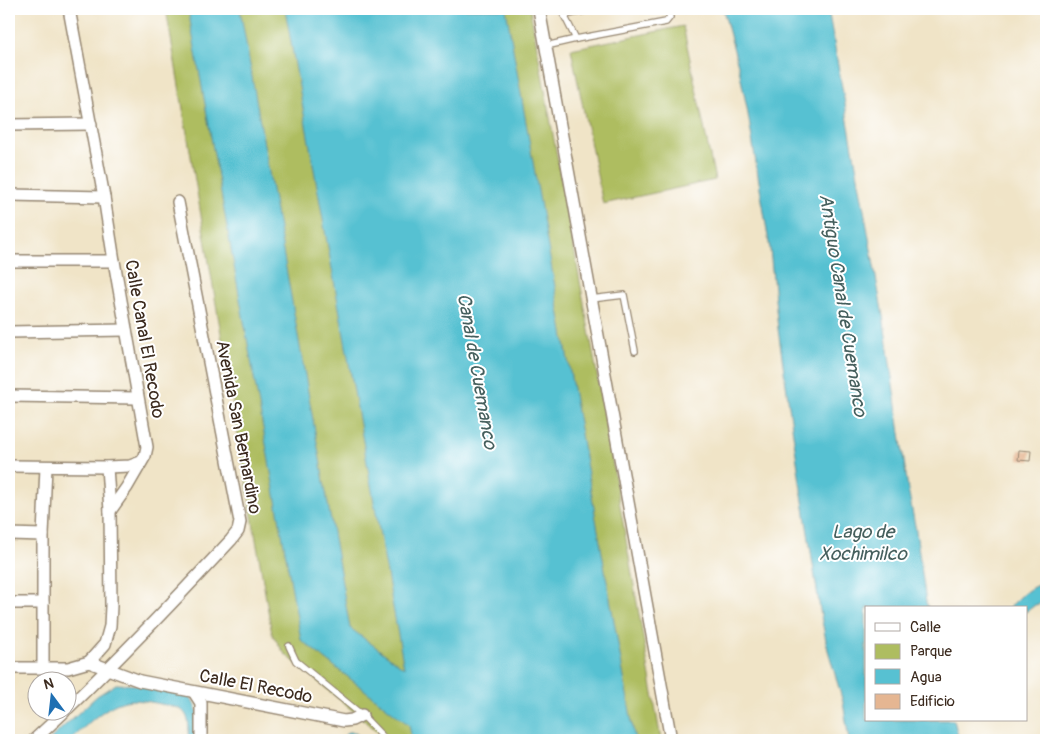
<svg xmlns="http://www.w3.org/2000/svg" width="1055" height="749" viewBox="0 0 1055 749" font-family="Pangolin,sans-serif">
<rect width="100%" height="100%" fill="#fff"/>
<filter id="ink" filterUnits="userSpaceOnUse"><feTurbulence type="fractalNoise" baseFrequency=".02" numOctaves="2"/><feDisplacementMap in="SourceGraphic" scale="10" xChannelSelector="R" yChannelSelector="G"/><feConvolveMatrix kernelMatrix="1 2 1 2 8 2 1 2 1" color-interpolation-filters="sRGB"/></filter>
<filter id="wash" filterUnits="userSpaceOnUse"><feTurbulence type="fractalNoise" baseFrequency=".0096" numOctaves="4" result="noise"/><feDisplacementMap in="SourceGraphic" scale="20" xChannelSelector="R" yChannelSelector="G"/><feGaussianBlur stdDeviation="1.12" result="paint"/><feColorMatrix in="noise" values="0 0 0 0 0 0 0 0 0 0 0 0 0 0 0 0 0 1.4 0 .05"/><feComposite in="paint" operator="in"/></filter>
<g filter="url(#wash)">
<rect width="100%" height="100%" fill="#f0e4c7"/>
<g fill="#aebd60" stroke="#74743f">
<path d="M 166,9 L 530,9 L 597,374 L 661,740 L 384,740 L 384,737 L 284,653 L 272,634 Z"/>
<path d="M 683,26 L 715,180 L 603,204 L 571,49 Z"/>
</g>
<g fill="#57c1d2" stroke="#497678">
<path d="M 188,9 L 240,9 L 350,628 L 404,668 L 285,9 L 506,9 L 635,740 L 412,740 L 409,725 L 301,640 Z"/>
<path d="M 723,9 L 828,9 L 884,322 L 908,489 L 916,531 L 926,602 L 928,608 L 866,608 L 866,720 L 954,720 L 959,740 L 849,740 L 843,702 L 828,650 L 821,616 L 800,482 L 778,329 L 770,249 L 747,108 L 739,69 Z"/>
<path d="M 1046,583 L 1046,602 L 1035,605 L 1026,612 L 1026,608 L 1009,608 C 1020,597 1030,585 1046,583 Z"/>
<path d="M 116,684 L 138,685 L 188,696 C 200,706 198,726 199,740 L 188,740 C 189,728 191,715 179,708 C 165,705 150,701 136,700 C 110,699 88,724 71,740 L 49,740 L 97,696 Z"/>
<path d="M 348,732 C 356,732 359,735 363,740 L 344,740 L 345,735 Z"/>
</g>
<g id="blocks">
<path fill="#e5b692" d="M 1019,450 L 1031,451 L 1030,461 L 1018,460 Z"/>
</g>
</g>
<g filter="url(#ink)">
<use href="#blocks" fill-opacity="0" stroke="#968772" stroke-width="1"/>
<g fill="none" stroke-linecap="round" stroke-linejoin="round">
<g stroke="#968772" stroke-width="8">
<g id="service">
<path d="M 559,9 L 564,15 L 576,39 L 666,22 L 670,17 L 667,9"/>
<path d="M 564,15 L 594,9"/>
<path d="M 546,46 L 576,39"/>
<path d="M 591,299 L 624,295 L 635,351"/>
<path d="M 289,646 L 296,661 L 362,715 L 386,740"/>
</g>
</g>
<g stroke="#968772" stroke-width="14">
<g id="minor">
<path d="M 69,9 L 104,197 L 114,261 L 147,447 L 145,456 L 127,487 L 110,511 L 111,606 L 110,626 L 105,644 L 89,662"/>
<path d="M 539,9 L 671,740"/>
<path d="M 9,125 L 91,124"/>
<path d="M 9,195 L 104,197"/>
<path d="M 9,261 L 114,261"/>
<path d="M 9,332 L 126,330"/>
<path d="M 9,396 L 137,398"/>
<path d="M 9,466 L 107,467 L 130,466 L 141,462"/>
<path d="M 107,467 L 110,511"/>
<path d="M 9,534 L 43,535"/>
<path d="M 9,603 L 43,603"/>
<path d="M 9,668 L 68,668 L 89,662 L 140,681 L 344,721 L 352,720 L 362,715"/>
<path d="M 43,668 L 43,535 L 46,467"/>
<path d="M 194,692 L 201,703 L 201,740"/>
<path d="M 68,708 C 124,654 178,597 231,540 L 238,531 L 240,522 L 178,202"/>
<path d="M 34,740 L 64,712"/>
</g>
</g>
<use href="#service" stroke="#fff" stroke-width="5.5"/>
<use href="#minor" stroke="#fff" stroke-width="11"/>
</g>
</g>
<g text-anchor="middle" stroke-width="4" stroke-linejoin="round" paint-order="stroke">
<g font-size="18" fill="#3b2a1e" stroke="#fff">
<text transform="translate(145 339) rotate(80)" y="6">Calle Canal El Recodo</text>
<text transform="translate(239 427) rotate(79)" y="6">Avenida San Bernardino</text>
<text transform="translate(256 686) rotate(11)" y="6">Calle El Recodo</text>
</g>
<g font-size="19" font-style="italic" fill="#455f5d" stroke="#fff">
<text transform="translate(844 305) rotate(81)" y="7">Antiguo Canal de Cuemanco</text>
<text transform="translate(478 371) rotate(80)" y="7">Canal de Cuemanco</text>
<text x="863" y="538">Lago de<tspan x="863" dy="22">Xochimilco</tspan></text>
</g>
</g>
<rect width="1055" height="749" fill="none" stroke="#fff" stroke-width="30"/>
<rect x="865" y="606" width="162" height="115" fill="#ffffff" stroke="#b1aaa5"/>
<rect x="875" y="623" width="25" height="8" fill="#ffffff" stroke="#b1aaa5"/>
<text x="910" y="632" font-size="15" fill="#3b2a1e">Calle</text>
<rect x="875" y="644" width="25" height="15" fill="#aebd60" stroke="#b1aaa5"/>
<text x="910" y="656" font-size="15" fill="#3b2a1e">Parque</text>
<rect x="875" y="669" width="25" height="15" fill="#57c1d2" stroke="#b1aaa5"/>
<text x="910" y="682" font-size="15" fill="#3b2a1e">Agua</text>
<rect x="875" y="694" width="25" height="15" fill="#e5b692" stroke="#b1aaa5"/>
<text x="910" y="706" font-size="15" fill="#3b2a1e">Edificio</text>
<g transform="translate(52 696) rotate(345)"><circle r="24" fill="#ffffff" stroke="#b1aaa5"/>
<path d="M0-4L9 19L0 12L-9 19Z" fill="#1f6fb2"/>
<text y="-8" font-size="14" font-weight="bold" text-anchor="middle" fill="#3b2a1e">N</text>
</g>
</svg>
